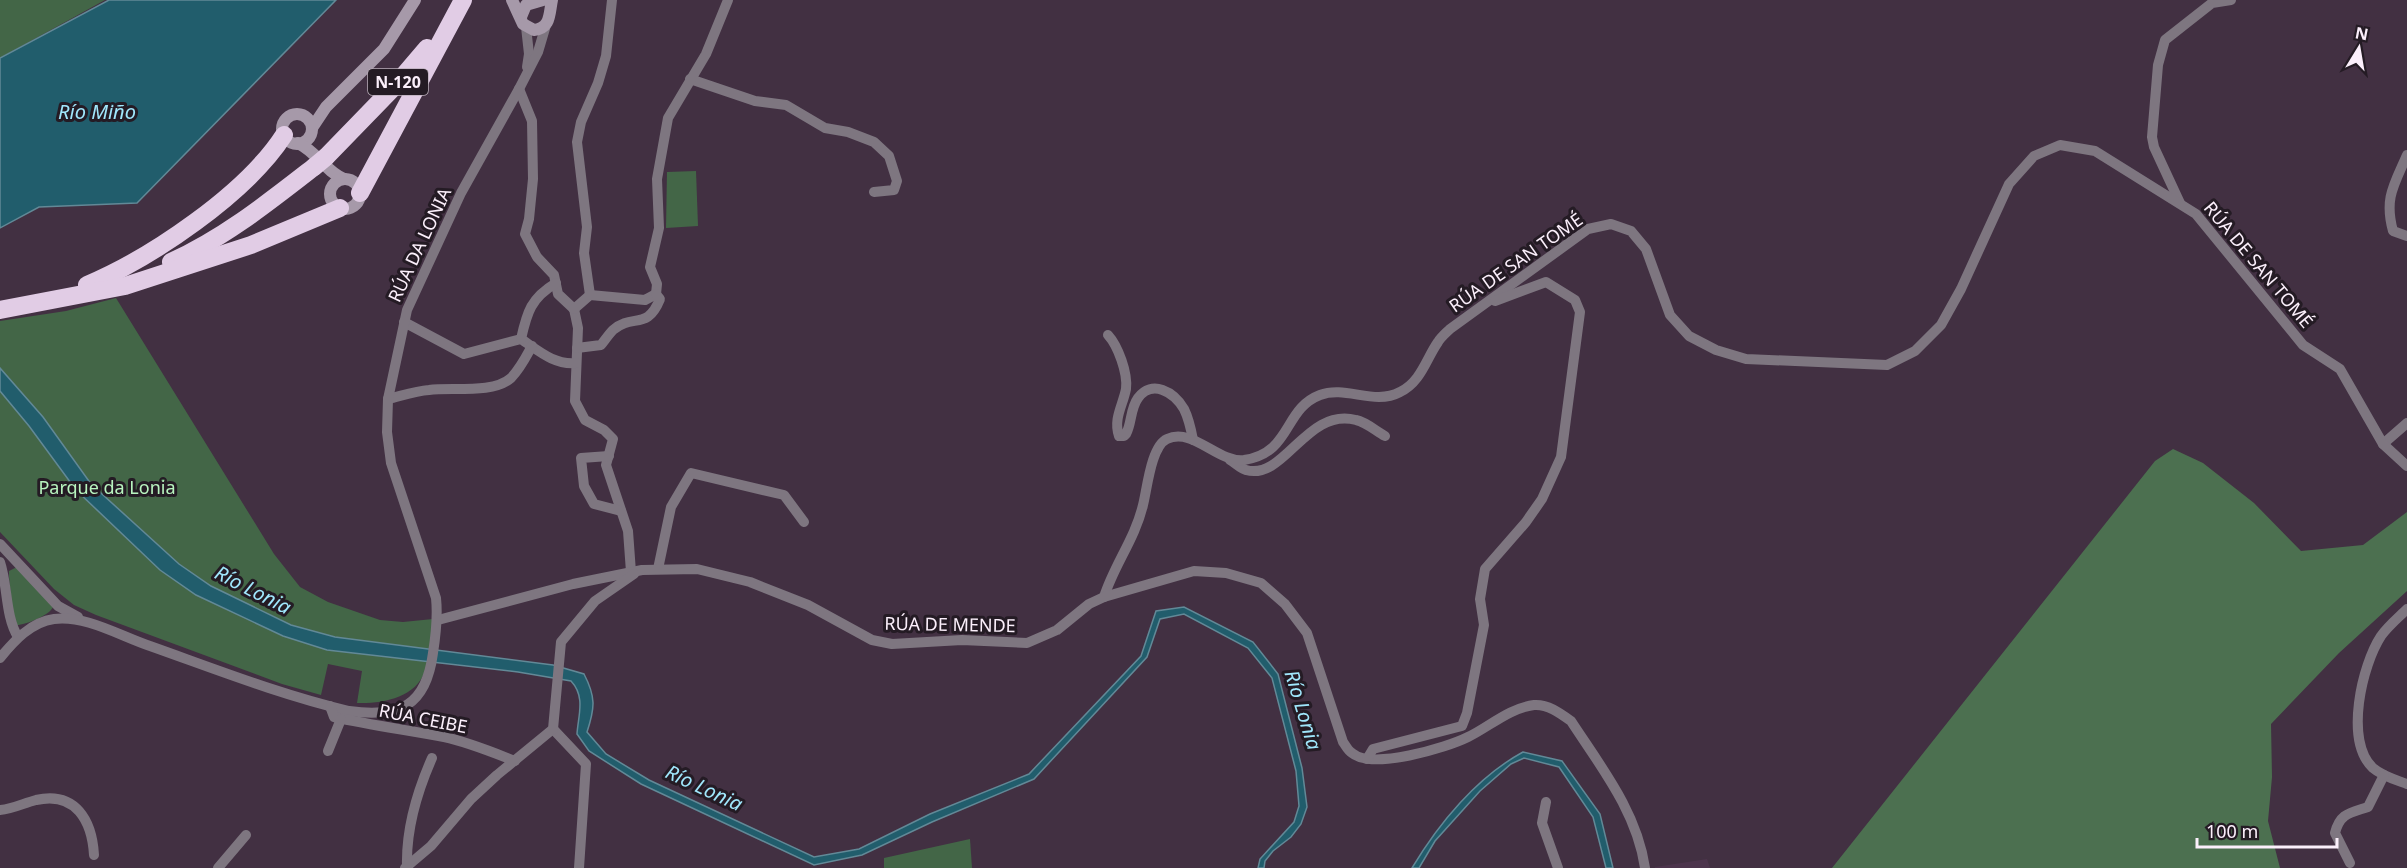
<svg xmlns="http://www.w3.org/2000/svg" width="2407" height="868" viewBox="0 0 2407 868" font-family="'Noto Sans',sans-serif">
<rect width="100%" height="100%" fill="#423042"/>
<path fill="#4c344c" d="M 1707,859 L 1710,868 L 1655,868 L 1655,867 Z"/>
<g fill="#436647">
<path d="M 0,0 L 105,0 L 0,58 Z"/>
<path d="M 696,171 L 698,226 L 666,228 L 667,172 Z"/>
<path d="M 116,298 L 274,554 L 300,587 L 328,602 L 380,620 L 403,622 L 433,619 C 431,635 431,655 425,671 C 416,698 381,704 357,703 L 362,671 L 328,664 L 321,695 L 282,684 L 96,615 L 74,605 L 54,589 L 0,532 L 0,321 L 66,311 Z"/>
<path d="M 17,567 L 53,607 C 50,615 25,625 17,625 L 12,609 L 9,576 L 9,571 Z"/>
<path d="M 970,839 L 972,868 L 884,868 L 884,858 Z"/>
</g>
<path fill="#4c7050" d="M 2173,449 L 2203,463 L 2254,503 L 2301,551 L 2363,545 L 2407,512 L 2407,591 L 2339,653 L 2271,724 L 2272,777 L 2268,821 L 2280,868 L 1832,868 L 2155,461 Z"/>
<g fill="#215d6c" stroke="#628997" stroke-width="1.5">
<path d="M 109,0 L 336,0 L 137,203 L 39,207 L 0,228 L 0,58 Z"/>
<path d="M 0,368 L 43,417 L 91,484 L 179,564 L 211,586 L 291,625 L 335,637 L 553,665 L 584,674 C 596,697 595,708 587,732 L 606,754 L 649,780 L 814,857 L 859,849 L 930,814 L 1029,774 L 1141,656 L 1156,611 L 1184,607 L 1253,642 L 1278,674 L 1302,768 L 1307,807 L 1301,824 L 1291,837 L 1273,851 L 1265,861 L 1264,868 L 1258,868 L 1260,859 L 1294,822 L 1299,806 L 1296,771 L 1272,678 L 1248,648 L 1184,614 L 1160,619 L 1147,657 L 1034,779 L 932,822 L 862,855 L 814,865 L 641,784 L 589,751 L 577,734 C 578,716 586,697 571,681 L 518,672 L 327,650 L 283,636 L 196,595 L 160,570 L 76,490 L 29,426 L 0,391 Z"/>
<path d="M 1523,752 L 1562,761 L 1600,814 L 1613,868 L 1606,868 L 1593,817 L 1559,767 L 1524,758 L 1511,764 L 1480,791 L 1435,841 L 1419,868 L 1412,868 C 1439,823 1477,777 1523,752 Z"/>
</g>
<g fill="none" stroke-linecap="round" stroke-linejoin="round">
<g stroke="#7e7680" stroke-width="10">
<path d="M 526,27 L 529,54 L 527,67"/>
<path d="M 690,79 L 755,101 L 786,105 L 825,128 L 848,132 L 874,142 L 889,156 L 897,181 L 894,190 L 874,192"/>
<path d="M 519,89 L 532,121 L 533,179 L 529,219 L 525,234 L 537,257 L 554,275 L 558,294 L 574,309"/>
<path d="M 2407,155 C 2394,185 2384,198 2393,231 L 2407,236"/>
<path d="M 2180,203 L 2154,147 L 2152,137 L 2158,65 L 2165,40 L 2212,3 L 2231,0"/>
<path d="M 656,294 L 657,284 L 650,267 L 659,228 L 657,179 L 668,118 L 706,54 L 728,0"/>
<path d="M 590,295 L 584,253 L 587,227 L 577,142 L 581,122 L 598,83 L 606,56 L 612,0"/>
<path d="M 574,309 L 578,328 L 575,401 L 585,420 L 604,430 L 613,439 L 606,465 L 628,531 L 631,572"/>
<path d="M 574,309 L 590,295 L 645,300 L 656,294"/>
<path d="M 404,322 L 464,354 L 521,339 C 539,351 554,365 576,363"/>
<path d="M 1108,335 C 1118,346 1128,373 1126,389 C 1123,405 1113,419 1119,436 L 1124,436 L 1126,434 C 1132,423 1130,409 1138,398 C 1152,379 1174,392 1184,409 C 1189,419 1191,429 1193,440"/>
<path d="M 521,339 C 527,312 531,298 556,283"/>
<path d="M 577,348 L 601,345 C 605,340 609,334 613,330 C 633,313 647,331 660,299 L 656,294"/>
<path d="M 388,399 C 401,396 415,391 429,390 C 452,387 493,394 511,378 C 520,369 526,357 532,346"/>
<path d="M 2383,444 L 2407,423"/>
<path d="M 609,456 L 581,458 L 584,486 L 594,504 L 621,511"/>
<path d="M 1230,460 C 1235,463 1241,469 1246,470 C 1285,481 1306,407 1356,420 C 1366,422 1376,431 1385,436"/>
<path d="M 0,544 L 58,606 L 78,617"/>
<path d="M 0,562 C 8,586 5,616 18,637"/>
<path d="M 658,569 L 671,507 L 691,473 L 784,495 L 804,522"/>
<path d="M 1104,597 C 1114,565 1135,539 1143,505 C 1147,490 1151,446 1167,439 C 1193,427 1218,463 1244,460 C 1292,453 1283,409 1320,395 C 1346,385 1374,406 1400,392 C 1421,382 1426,359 1438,342 C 1441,337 1446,333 1450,329 L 1588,229 L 1611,224 L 1631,231 L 1646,249 L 1670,315 L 1689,336 L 1716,350 L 1746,359 L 1887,365 L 1915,351 L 1941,325 L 1961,289 L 2009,184 L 2034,156 L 2060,145 L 2095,151 L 2196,214 L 2303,345 L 2340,369 L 2383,444 L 2407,466"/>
<path d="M 2407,609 C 2399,617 2388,626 2381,636 C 2362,665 2344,741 2373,768 C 2382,776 2396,780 2407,784"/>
<path d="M 438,620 L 573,584 L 642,570 L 697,569 L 750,582 L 808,605 L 872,640 L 892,644 L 962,640 L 1027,643 L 1057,630 L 1089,604 L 1104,597 L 1194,571 L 1226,573 L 1261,583 L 1285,604 L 1307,633 L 1343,742 C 1346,746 1348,751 1352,753 C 1372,770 1446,748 1468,737 C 1489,727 1509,708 1534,705 C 1548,704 1560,713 1571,721 C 1601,767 1637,812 1645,868"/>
<path d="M 0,658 C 14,641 31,622 54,619 C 86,615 120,636 150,646 C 215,669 281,695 349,711 C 400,718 426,706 433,653 C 436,634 438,617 436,598 L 391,463 L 387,432 L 388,399 L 407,310 L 461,193 L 519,89 L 538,52 L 546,25"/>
<path d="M 330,706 L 334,717 C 370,725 407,730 444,737 C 468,742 492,752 515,761"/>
<path d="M 553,729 L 586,764 L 579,868"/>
<path d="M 328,751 L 341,719"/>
<path d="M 1367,759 L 1373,749 L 1462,726 L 1467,713 L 1484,625 L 1480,599 L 1485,569 L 1526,522 L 1542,499 L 1561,457 L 1580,312 L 1575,300 L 1546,282 L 1495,301"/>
<path d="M 1546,802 L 1542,823 L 1558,868"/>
<path d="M 0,810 C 13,809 24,803 36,800 C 76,791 92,821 94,855"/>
<path d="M 2350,863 L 2335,833 C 2340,813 2350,813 2368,807 L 2384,775"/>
<path d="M 407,866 C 406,829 417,792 432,758"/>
<path d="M 218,868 L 246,835"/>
<path d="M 405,868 L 431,846 L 471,799 L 497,775 L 553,729 L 561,642 L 595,601 L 634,574"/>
</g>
<g stroke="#a699a9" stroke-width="12">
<path d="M 512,0 L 523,24 L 534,30 C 551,28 549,14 552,0"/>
<path d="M 521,17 L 526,5 L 543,0"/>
<circle cx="297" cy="129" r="15"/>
<path d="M 312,128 L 326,107 L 384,49 L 415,0"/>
<path d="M 298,143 C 317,152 325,171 344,179"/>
<circle cx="345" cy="194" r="15"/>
</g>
<g stroke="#e1cce5" stroke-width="18">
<path d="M 326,157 L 392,89 L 427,48"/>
<path d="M 360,193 L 463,0"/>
<path d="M 171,262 C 224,238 269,202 314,167"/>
<path d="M 87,285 C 151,258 246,194 284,135"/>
<path d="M 0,310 L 125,286 L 251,245 L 340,208"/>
</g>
<path stroke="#e1cce5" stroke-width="18" d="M 314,167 L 326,157"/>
</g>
<g text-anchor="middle" stroke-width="6" stroke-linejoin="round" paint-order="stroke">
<rect fill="#241b24" stroke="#baafba" stroke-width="1.5" x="368" y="69" width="60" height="26" rx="4.5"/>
<g font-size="16" font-weight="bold" fill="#fbeffb">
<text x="398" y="88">N-120</text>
</g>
<g font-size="18" fill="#fbeffb" stroke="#241b24">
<text transform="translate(420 245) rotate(-65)" y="6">RÚA DA LONIA</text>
<text transform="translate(1516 263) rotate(-35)" y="6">RÚA DE SAN TOMÉ</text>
<text transform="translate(2258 265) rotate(50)" y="6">RÚA DE SAN TOMÉ</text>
<text transform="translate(950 625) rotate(1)" y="6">RÚA DE MENDE</text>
<text transform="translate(423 719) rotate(11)" y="6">RÚA CEIBE</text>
</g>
<g font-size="18" fill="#b8f4bf" stroke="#241b24">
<text x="107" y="494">Parque da Lonia</text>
</g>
<g font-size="20" font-style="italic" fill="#a0e7fc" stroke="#241b24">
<text x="97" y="119">Río Miño</text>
<text transform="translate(253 590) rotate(27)" y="7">Río Lonia</text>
<text transform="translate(1303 710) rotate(73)" y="7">Río Lonia</text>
<text transform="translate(704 788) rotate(25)" y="7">Río Lonia</text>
</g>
</g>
<g transform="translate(2359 48) rotate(11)" stroke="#241b24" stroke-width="4.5" paint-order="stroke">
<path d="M0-4.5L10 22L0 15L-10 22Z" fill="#fbeffb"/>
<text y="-9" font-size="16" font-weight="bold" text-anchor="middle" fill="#fbeffb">N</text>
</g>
<path d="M2197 838v9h140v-9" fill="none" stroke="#fbeffb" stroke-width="3"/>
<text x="2206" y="838" font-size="18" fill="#fbeffb" stroke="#241b24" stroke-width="4.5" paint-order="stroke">100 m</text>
</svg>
